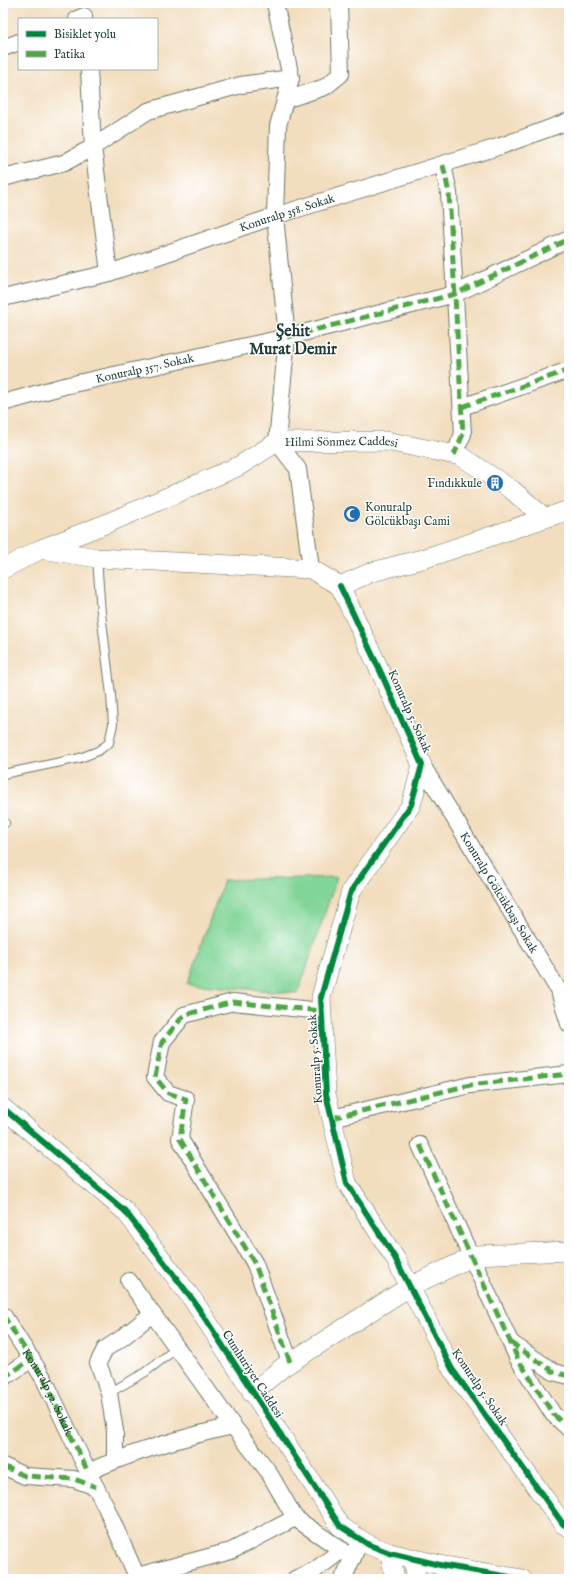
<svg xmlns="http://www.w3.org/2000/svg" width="572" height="1582" viewBox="0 0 572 1582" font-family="'IM FELL English',serif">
<rect width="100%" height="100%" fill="#fff"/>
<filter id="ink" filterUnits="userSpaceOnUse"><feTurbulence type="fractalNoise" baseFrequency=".025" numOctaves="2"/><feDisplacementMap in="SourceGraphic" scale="8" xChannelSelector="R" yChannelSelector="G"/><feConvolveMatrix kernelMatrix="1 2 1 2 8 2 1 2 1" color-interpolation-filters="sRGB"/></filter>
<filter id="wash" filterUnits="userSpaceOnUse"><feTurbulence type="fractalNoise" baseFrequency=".012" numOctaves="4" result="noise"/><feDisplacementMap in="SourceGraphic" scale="16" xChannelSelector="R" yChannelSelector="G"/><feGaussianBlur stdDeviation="0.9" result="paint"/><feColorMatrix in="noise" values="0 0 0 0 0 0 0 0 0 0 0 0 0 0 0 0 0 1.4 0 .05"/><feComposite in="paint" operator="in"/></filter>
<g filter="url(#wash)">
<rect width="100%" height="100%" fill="#f2ddbe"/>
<path fill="#81d597" stroke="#508966" d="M 337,877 L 298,993 L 187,984 L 224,880 Z"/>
</g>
<g filter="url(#ink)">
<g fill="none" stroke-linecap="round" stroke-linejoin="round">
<g stroke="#697564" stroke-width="10">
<g id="service">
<path d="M 3,774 L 80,758 L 98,751 L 109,743 L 113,724 L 111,695 L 101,613 L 97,558"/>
<path d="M 3,823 L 5,823"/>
<path d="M 109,1393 L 144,1373 L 177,1348"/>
</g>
</g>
<g stroke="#697564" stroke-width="18">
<g id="minor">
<path d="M 275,3 L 291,78 L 278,126 L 275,216 L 287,337 L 277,442 L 298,469 L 311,569"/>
<path d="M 77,19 L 84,16 L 84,19"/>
<path d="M 3,48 L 19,42"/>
<path d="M 89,69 L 93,147 L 109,273"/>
<path d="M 285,100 L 325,87 L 341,74 L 339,3"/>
<path d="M 443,165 L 449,193 L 463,434 L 454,455"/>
<path d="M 3,178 L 64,163 L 93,147 L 148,111 L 241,85 L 291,78"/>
<path id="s1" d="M 3,298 L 109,273 L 275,216 L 501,146 L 569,121"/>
<path id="s2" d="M 3,403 L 64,386 L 287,337 L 455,294 L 569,239"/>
<path d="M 462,407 L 569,370"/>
<path id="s3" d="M 422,765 L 559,991 L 569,1024"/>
<path d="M 332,1118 L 470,1085 L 569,1074"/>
<path d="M 420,1145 L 518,1359 L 553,1414 L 569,1429"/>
<path d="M 129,1281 L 233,1426"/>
<path d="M 3,1315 L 44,1379 L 88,1472"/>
<path d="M 511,1343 L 554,1372 L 569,1376"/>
<path d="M 290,1362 L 255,1264 L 180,1139 L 186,1099 L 168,1093 L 155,1077 L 162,1042 L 184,1015 L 233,1002 L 322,1011"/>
<path d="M 3,1378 L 32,1359"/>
<path d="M 115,1460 L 115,1431 L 109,1393 L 98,1363 L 105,1349 L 122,1338 L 152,1314"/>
<path d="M 3,1466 L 25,1476 L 74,1479 L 96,1487"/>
<path d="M 295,1518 L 353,1558"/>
<path d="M 137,1576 L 231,1551 L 295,1518 L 268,1471 L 233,1426 C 183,1437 135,1451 88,1472 L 106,1507 L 138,1579"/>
<path d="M 295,1579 L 315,1570 L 342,1550"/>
<path d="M 343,1579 L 357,1548"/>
</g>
</g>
<g stroke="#697564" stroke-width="20">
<g id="tertiary">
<path d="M 42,549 L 97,558 L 311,569 L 340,586"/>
<path id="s4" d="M 3,569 L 41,549 L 108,523 L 239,466 L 277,442 L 386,441 L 461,456 L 512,490 L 545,518"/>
<path d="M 340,586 L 382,675 L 422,765 L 411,805 L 351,891 L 321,997 L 326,1094 L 347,1183 L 395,1258 L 452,1369 L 563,1524 L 569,1527"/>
<path d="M 340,586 L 372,572 L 426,558 L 569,510"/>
<path d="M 3,1108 L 125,1211 L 193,1300 L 340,1526 L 369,1545 L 390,1553 L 440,1565 L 522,1579"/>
<path d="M 252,1393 L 283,1367 L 409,1287 L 476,1255 L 569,1251"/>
<path d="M 390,1553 L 395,1579"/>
<path d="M 413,1559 L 417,1579"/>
</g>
</g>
<use href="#service" stroke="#fff" stroke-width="8"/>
<use href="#minor" stroke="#fff" stroke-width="16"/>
<use href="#tertiary" stroke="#fff" stroke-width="19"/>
<g stroke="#4fa644" stroke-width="5" stroke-dasharray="10 5" stroke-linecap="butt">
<path d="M 443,165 L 449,193 L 463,434 L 454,455"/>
<path d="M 287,337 L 455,294 L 569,239"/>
<path d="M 462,407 L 569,370"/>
<path d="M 332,1118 L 470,1085 L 569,1074"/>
<path d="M 420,1145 L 518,1359 L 553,1414 L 569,1429"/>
<path id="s5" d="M 3,1315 L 44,1379 L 88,1472"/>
<path d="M 510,1342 L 554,1372 L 569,1376"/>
<path d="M 290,1362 L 255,1264 L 180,1139 L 186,1099 L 168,1093 L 155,1077 L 162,1042 L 184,1015 L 233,1002 L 322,1011"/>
<path d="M 3,1378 L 32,1359"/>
<path d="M 3,1466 L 25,1476 L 74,1479 L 96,1487"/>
</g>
<g stroke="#fff" stroke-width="8">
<g id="cycleway">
<path d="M 340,586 L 382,675 L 422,765 L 411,805 L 351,891 L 321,997 L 326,1094 L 347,1183 L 395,1258 L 452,1369 L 563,1524 L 569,1527"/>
<path d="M 3,1108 L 125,1211 L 193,1300 L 340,1526 L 369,1545 L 390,1553 L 440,1565 L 522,1579"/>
</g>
</g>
<use href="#cycleway" stroke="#00873e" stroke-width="6"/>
</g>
</g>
<defs>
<g id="building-disc" transform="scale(0.9)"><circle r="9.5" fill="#1f6fb2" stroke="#fff"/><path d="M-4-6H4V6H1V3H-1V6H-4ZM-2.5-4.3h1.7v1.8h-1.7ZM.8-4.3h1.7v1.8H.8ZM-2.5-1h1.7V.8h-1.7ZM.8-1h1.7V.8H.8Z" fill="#fff"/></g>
<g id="mosque-disc" transform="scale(0.9)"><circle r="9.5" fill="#1f6fb2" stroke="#fff"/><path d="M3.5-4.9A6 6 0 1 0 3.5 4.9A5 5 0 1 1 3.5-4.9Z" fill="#fff"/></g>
</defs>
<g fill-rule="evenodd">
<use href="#building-disc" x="495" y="483"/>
<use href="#mosque-disc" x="352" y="514"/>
</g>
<g text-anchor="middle" stroke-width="3" stroke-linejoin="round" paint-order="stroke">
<g font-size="12" fill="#1f3d34" stroke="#fff">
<text dy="4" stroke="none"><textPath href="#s1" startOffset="297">Konuralp 358. Sokak</textPath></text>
<text dy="4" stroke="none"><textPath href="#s2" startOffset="146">Konuralp 357. Sokak</textPath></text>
<text dy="4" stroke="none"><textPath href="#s4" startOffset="367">Hilmi Sönmez Caddesi</textPath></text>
<text transform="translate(410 711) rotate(66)" y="4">Konuralp 5. Sokak</text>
<text dy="4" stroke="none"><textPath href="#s3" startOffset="149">Konuralp Gölcükbaşı Sokak</textPath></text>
<text transform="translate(315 1059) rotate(-94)" y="4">Konuralp 5. Sokak</text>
<text transform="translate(253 1374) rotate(57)" y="4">Cumhuriyet Caddesi</text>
<text transform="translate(480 1387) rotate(56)" y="4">Konuralp 5. Sokak</text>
<text dy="4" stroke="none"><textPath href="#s5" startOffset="89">Konuralp 32. Sokak</textPath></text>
</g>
<g font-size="12" fill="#1f3d34" stroke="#fff" text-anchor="end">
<text x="482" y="487">Fındıkkule</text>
<text x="365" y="511" text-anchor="start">Konuralp<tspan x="365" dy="14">Gölcükbaşı Cami</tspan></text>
</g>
<g font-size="16" font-weight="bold" fill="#1f3d34" stroke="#fff">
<text x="293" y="336">Şehit<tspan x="293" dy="18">Murat Demir</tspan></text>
</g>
</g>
<rect width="572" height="1582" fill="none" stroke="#fff" stroke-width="16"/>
<rect x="18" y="18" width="140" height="52" fill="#ffffff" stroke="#a5b1ae"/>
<rect x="26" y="31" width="20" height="6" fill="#00873e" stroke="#a5b1ae"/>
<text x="54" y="38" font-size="12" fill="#1f3d34">Bisiklet yolu</text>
<rect x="26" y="51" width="20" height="6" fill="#4fa644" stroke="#a5b1ae"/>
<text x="54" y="58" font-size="12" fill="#1f3d34">Patika</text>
</svg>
